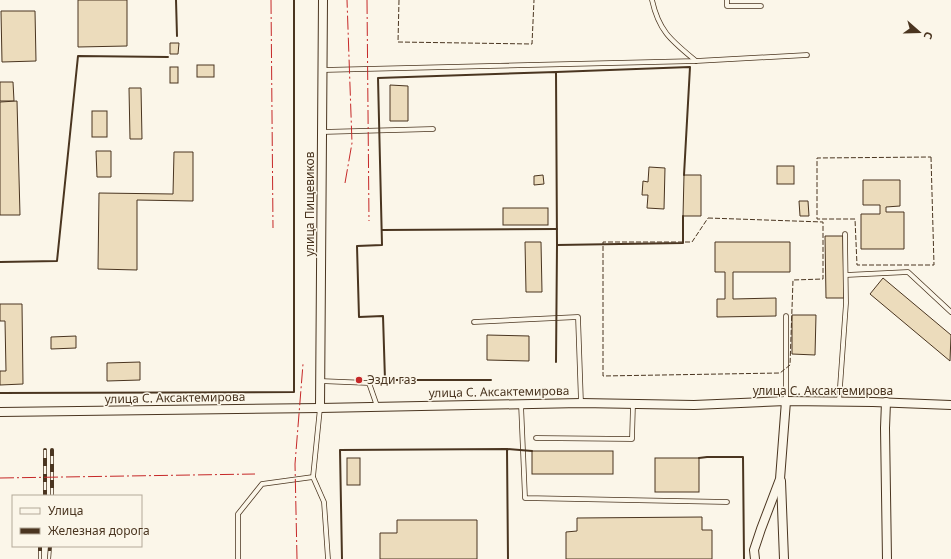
<svg xmlns="http://www.w3.org/2000/svg" width="951" height="559" viewBox="0 0 951 559" font-family="'Noto Sans',sans-serif">
<rect width="100%" height="100%" fill="#fbf6e9"/>
<g fill="#ecdcbc" stroke="#4a3520">
<path d="M 78,0 L 127,0 L 127,46 L 78,47 Z"/>
<path d="M 1,11 L 35,11 L 36,61 L 2,62 Z"/>
<path d="M 170,43 L 179,43 L 178,54 L 170,54 Z"/>
<rect x="197" y="65" width="17" height="12"/>
<rect x="170" y="67" width="8" height="16"/>
<path d="M 0,82 L 13,82 L 14,101 L 0,101 Z"/>
<path d="M 390,85 L 408,86 L 408,121 L 390,121 Z"/>
<path d="M 129,88 L 141,88 L 142,139 L 130,139 Z"/>
<path d="M 17,101 L 20,215 L 0,215 L 0,102 Z"/>
<rect x="92" y="111" width="15" height="26"/>
<path d="M 96,151 L 111,151 L 111,177 L 97,177 Z"/>
<path d="M 174,152 L 193,152 L 193,201 L 137,200 L 137,270 L 98,269 L 99,193 L 173,194 Z"/>
<rect x="777" y="166" width="17" height="18"/>
<path d="M 649,167 L 665,168 L 664,209 L 647,208 L 648,195 L 642,195 L 643,181 L 648,182 Z"/>
<path d="M 543,175 L 544,184 L 534,185 L 534,176 Z"/>
<path d="M 684,175 L 701,175 L 701,216 L 683,216 Z"/>
<path d="M 863,180 L 900,180 L 900,206 L 886,207 L 886,212 L 904,212 L 904,249 L 861,249 L 861,214 L 880,214 L 880,205 L 863,205 Z"/>
<path d="M 799,201 L 808,201 L 809,216 L 800,216 Z"/>
<rect x="503" y="208" width="45" height="17"/>
<path d="M 825,236 L 843,236 L 844,298 L 826,298 Z"/>
<path d="M 525,242 L 541,242 L 542,292 L 526,292 Z"/>
<path d="M 715,242 L 790,242 L 790,272 L 733,272 L 733,299 L 776,298 L 776,316 L 717,317 L 717,299 L 725,299 L 725,272 L 715,272 Z"/>
<path d="M 883,278 L 951,335 L 950,361 L 870,294 Z"/>
<path d="M 0,304 L 22,304 L 23,384 L 0,385 L 0,371 L 6,371 L 5,321 L 0,321 Z"/>
<path d="M 792,315 L 816,315 L 815,355 L 792,354 Z"/>
<path d="M 487,335 L 529,336 L 529,361 L 487,360 Z"/>
<path d="M 76,336 L 76,348 L 51,349 L 51,337 Z"/>
<path d="M 140,362 L 140,380 L 107,381 L 107,363 Z"/>
<rect x="532" y="451" width="81" height="23"/>
<rect x="347" y="458" width="13" height="27"/>
<rect x="655" y="458" width="44" height="34"/>
<path d="M 702,517 L 702,530 L 712,530 L 712,559 L 566,559 L 566,532 L 577,531 L 577,518 Z"/>
<path d="M 397,520 L 477,520 L 477,559 L 380,559 L 380,533 L 397,533 Z"/>
</g>
<g fill="none" stroke-linecap="round" stroke-linejoin="round">
<g stroke="#4a3520" stroke-width="5.5">
<g id="lane">
<path d="M 652,0 C 659,32 672,41 696,61"/>
<path d="M 727,0 L 727,6 L 761,6"/>
<path d="M 323,70 L 696,61 L 807,55"/>
<path d="M 322,132 L 433,129"/>
<path d="M 846,275 L 908,272 L 951,312"/>
<path d="M 474,322 L 578,317 L 581,403"/>
<path d="M 320,381 L 369,383 L 377,406"/>
<path d="M 786,401 L 786,316"/>
<path d="M 839,401 L 846,303 L 845,234"/>
<path d="M 521,404 L 525,498 L 727,502"/>
<path d="M 320,408 L 313,477 L 324,502 L 328,559"/>
<path d="M 536,438 L 632,439 L 633,404"/>
<path d="M 238,559 L 238,514 L 262,484 L 313,477"/>
</g>
</g>
<g stroke="#4a3520" stroke-width="10">
<g id="street">
<path d="M 886,402 L 885,428 L 887,559"/>
<path d="M 320,408 L 323,0"/>
<path d="M 0,412 L 320,408 L 581,403 L 694,405 L 786,401 L 873,402 L 951,405"/>
<path d="M 781,481 L 784,559"/>
<path d="M 755,559 L 754,550 L 761,529 L 780,479 L 786,401"/>
</g>
</g>
<use href="#lane" stroke="#fbf6e9" stroke-width="4"/>
<use href="#street" stroke="#fbf6e9" stroke-width="8"/>
<g stroke="#4a3520" stroke-width="4">
<g id="rail">
<path d="M 45,450 L 45,496"/>
<path d="M 52,496 L 52,450"/>
<path d="M 40,559 L 40,546"/>
<path d="M 49,559 L 50,546"/>
</g>
</g>
<use href="#rail" stroke="#fbf6e9" stroke-width="2.5" stroke-dasharray="8" stroke-linecap="butt"/>
<g stroke="#4a3520" stroke-width="1" stroke-dasharray="5 2" stroke-linecap="butt">
<path d="M 399,0 L 398,42 L 532,44 L 534,0"/>
<path d="M 931,157 L 934,265 L 857,265 L 855,219 L 817,219 L 817,158 Z"/>
<path d="M 708,218 L 823,222 L 823,279 L 793,280 L 790,365 L 780,373 L 603,376 L 603,242 L 692,242 Z"/>
</g>
<g stroke="#4a3520" stroke-width="2">
<path d="M 176,0 L 177,36"/>
<path d="M 556,72 L 690,67 L 684,175"/>
<path d="M 382,230 L 557,229"/>
<path d="M 557,245 L 683,243 L 683,216"/>
<path d="M 0,262 L 57,261 L 78,56 L 168,57"/>
<path d="M 491,380 L 385,380 L 383,316 L 359,317 L 357,246 L 382,245 L 378,78 L 556,72 L 557,245 L 556,362"/>
<path d="M 0,393 L 294,392 L 294,0"/>
<path d="M 507,449 L 508,559"/>
<path d="M 699,458 L 707,457 L 743,457 L 744,559"/>
<path d="M 342,559 L 340,450 L 507,449 L 532,451"/>
</g>
<g stroke="#c62828" stroke-width="1" stroke-dasharray="14 3 2 3" stroke-linecap="butt">
<path d="M 271,0 L 273,228"/>
<path d="M 367,0 L 369,221"/>
<path d="M 345,183 L 352,143 L 347,0"/>
<path d="M 0,478 L 255,474"/>
<path d="M 297,559 L 295,464 L 303,364"/>
</g>
</g>
<circle fill="#c62828" stroke="#fbf6e9" stroke-width="1.5" cx="359" cy="380" r="4"/>
<g text-anchor="middle" stroke-width="3" stroke-linejoin="round" paint-order="stroke">
<g font-size="12" fill="#4a3520" stroke="#fbf6e9">
<text transform="translate(310 204) rotate(-90)" y="4">улица Пищевиков</text>
<text x="823" y="395">улица С. Аксактемирова</text>
<text transform="translate(499 392) rotate(-1)" y="4">улица С. Аксактемирова</text>
<text transform="translate(175 398) rotate(-1)" y="4">улица С. Аксактемирова</text>
</g>
<g font-size="12" fill="#4a3520" stroke="#fbf6e9" text-anchor="start">
<text x="367" y="384">Эзди газ</text>
</g>
</g>
<rect x="12" y="495" width="130" height="52" fill="#fbf6e9" stroke="#b4a999"/>
<rect x="20" y="508" width="20" height="6" fill="#fbf6e9" stroke="#b4a999"/>
<text x="48" y="515" font-size="12" fill="#4a3520">Улица</text>
<rect x="20" y="528" width="20" height="6" fill="#4a3520" stroke="#b4a999"/>
<text x="48" y="535" font-size="12" fill="#4a3520">Железная дорога</text>
<g transform="translate(919 32) rotate(110)" stroke="#fbf6e9" stroke-width="3" paint-order="stroke">
<path d="M0-3L7 15L0 10L-7 15Z" fill="#4a3520"/>
<text y="-6" font-size="11" font-weight="bold" text-anchor="middle" fill="#4a3520">С</text>
</g>
</svg>
